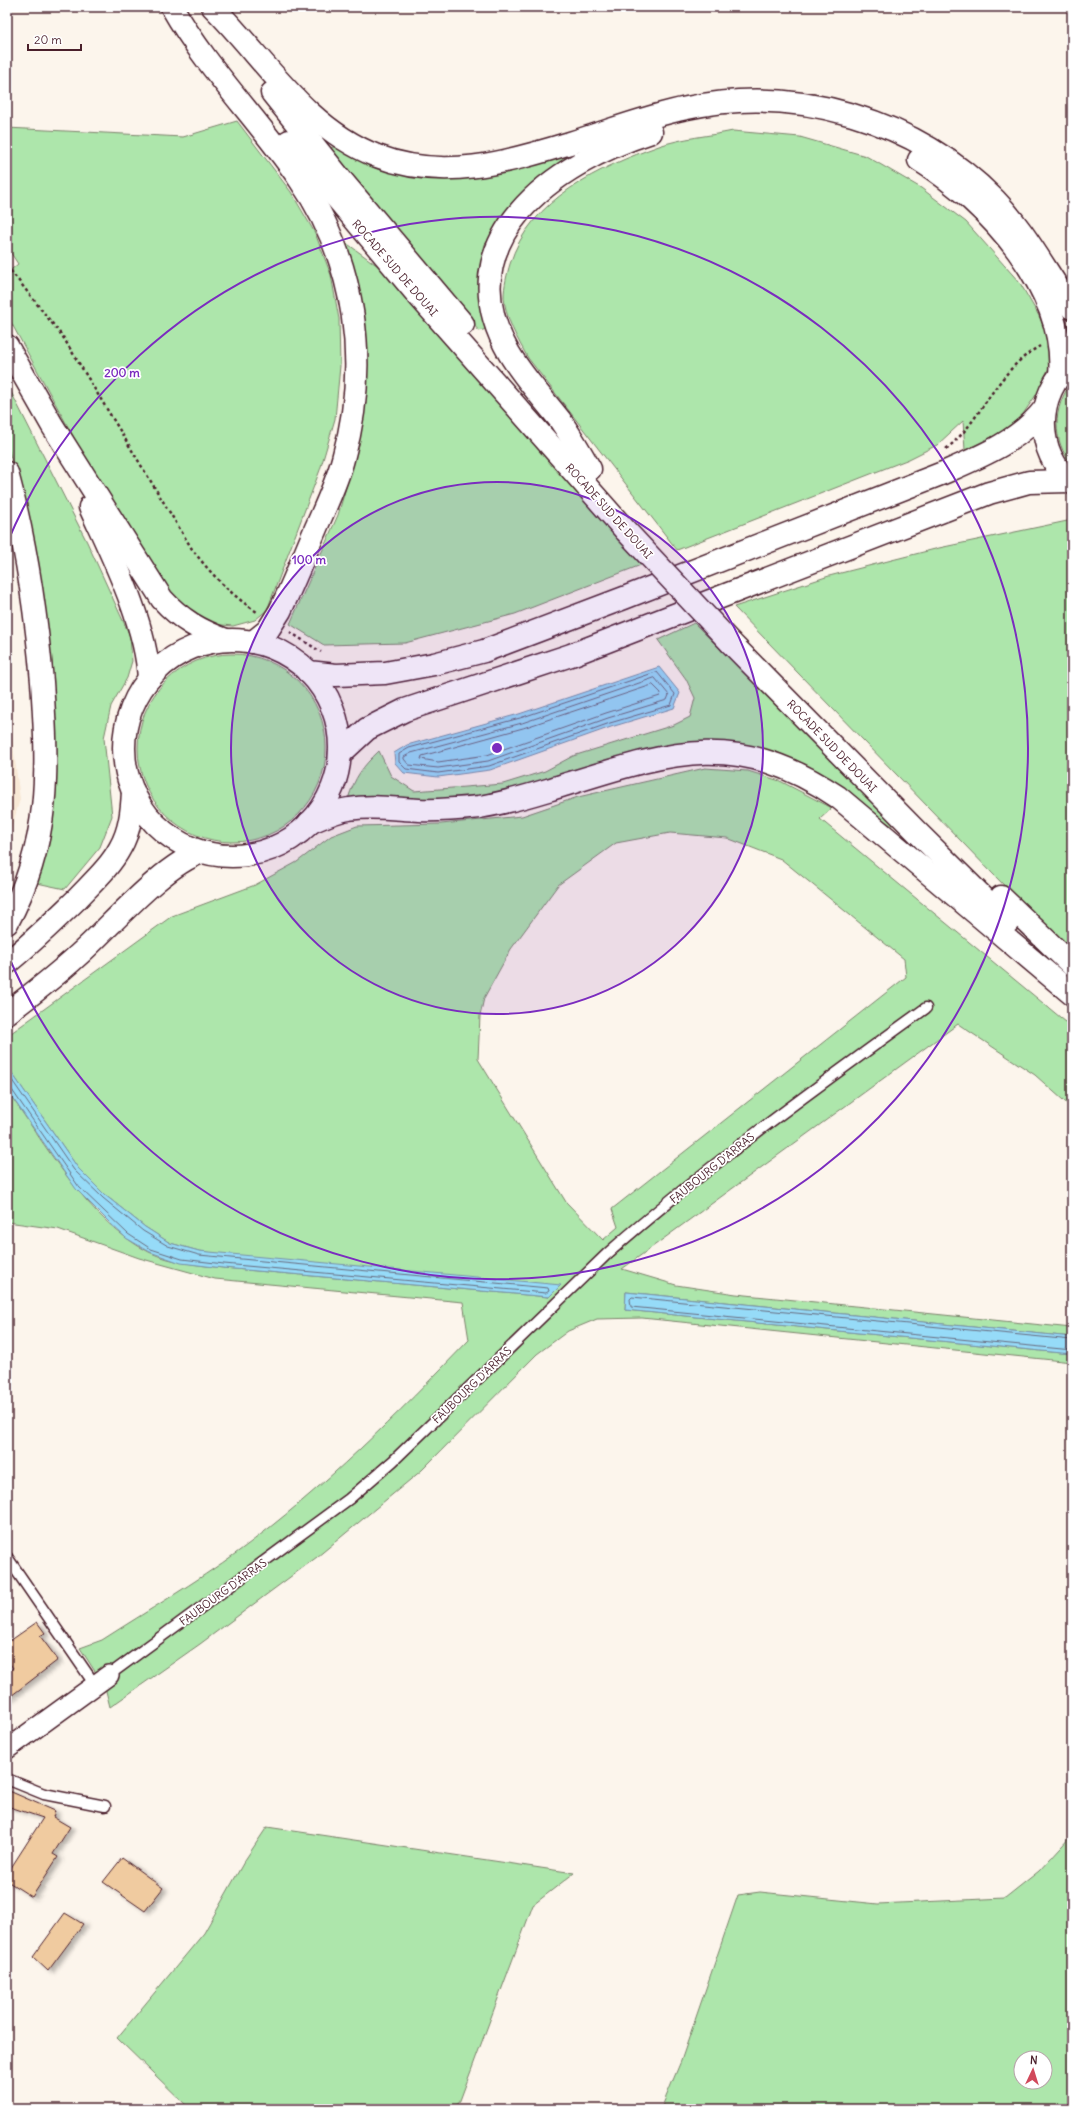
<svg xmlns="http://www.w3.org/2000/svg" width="1079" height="2116" viewBox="0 0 1079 2116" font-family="Delius,sans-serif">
<defs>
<filter id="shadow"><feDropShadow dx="4.5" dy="2.5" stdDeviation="2" flood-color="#0004"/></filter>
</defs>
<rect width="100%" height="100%" fill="#fcf5ec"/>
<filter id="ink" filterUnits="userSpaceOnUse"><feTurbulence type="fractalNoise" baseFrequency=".025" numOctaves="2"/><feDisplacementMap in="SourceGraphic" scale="8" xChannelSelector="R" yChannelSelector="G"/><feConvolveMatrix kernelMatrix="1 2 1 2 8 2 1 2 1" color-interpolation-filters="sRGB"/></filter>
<g filter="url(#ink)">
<path fill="#f8e8d5" d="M 7,698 L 20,799 L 7,844 Z"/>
<g fill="#ade6ab" stroke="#7c826b" fill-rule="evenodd">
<path d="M 237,121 L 291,192 L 315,233 L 331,275 L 339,319 L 340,366 L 335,419 L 320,470 L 267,610 L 255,620 L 233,626 L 211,624 L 191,614 L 166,589 L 85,458 L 7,315 L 7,273 L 18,264 L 7,247 L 7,128 L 183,137 Z"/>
<path d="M 733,131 L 800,137 L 866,156 L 921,188 L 966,222 L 1020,283 L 1039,316 L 1053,347 L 1050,365 L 1038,392 L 1023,414 L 1004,431 L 965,450 L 963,421 L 937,445 L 909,459 L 677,550 L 528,358 C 518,340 505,318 504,297 C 504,286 507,274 510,264 C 530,199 600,167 659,146 C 682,138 709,136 733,131 Z"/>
<path d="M 334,147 L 377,169 L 432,178 L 480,177 L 528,167 L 579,151 L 579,156 L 523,198 L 485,244 L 479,270 L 480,299 L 487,329 L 479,331 L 326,148 Z"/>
<path d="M 345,242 L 382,269 L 641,565 L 515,614 L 405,643 L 324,645 L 290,624 L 338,515 L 351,470 L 366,375 L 358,286 Z"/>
<path d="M 1072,382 L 1072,465 C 1052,440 1052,408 1072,382 Z"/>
<path d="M 7,384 L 87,542 L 130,636 L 132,661 L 127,678 L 111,706 L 104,738 L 112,816 L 100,847 L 65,889 L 37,883 L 46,848 L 47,667 L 44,597 L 28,518 L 7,444 Z"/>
<path d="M 1072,520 L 1072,952 L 1027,909 L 734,607 L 829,576 L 939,548 Z"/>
<path d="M 694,623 L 893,821 L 892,826 L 821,773 L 777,752 L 727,743 L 670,746 L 506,792 L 461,799 L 348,799 C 355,777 362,767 379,751 L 391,776 L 414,791 L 503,784 L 545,771 L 573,756 L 674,725 L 690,717 L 695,698 L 686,679 L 658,640 Z"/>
<circle cx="232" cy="748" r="94"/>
<path d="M 705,768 L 748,771 L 780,781 L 832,808 L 820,819 L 1072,1027 L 1072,1108 L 1035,1075 L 958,1024 L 622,1269 L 676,1285 L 736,1294 L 1072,1328 L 1072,1337 L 626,1292 L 625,1310 L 1072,1354 L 1072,1362 L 642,1318 L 597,1319 L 568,1331 L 537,1354 L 422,1470 L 317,1557 L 200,1644 L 110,1707 L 105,1687 L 80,1648 L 102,1640 C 147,1611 195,1583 239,1551 C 323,1489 397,1415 469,1340 L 463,1302 L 215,1279 L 139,1258 L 58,1229 L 7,1222 L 7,1090 C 44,1143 90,1223 149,1252 C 172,1263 199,1265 223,1268 L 549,1297 L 199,1251 L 170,1243 L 145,1227 L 105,1195 L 78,1168 L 7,1066 L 7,1036 L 172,916 L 255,885 L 297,862 L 331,836 L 357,826 L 441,824 L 522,816 L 578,797 ZM 670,833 L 727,838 L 781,859 L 904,959 L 906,977 L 612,1209 L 618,1227 L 603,1240 L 566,1202 L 478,1059 L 480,1016 L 484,998 L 511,949 L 558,885 L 616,843 Z"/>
<path d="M 267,1827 L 574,1873 L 533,1905 L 459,2103 L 451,2109 L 190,2109 L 117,2038 L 204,1933 L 245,1860 Z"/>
<path d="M 1072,1835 L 1072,2109 L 661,2109 L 681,2061 L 738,1895 L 760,1892 L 878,1904 L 1005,1898 L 1039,1871 ZM 1021,2058 L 1045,2058 L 1045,2082 L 1021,2082 Z"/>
</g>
<g fill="#96dbf8" stroke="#7890a6">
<path d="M 659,667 L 680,693 L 674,708 L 611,727 L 490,770 L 438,777 L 404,773 L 395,763 L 394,753 L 407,745 L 519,714 Z"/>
<path d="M 7,1066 L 78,1168 L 105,1195 L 145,1227 L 170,1243 L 199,1251 L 561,1285 L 549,1297 L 223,1268 L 181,1263 L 150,1252 L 126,1238 L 111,1224 L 76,1189 L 7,1090 Z"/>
<path d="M 626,1292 L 1072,1337 L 1072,1354 L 625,1310 Z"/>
</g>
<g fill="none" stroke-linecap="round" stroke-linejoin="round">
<g stroke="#686a7d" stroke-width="1">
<path d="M 657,672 L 675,694 L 671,705 L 610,723 L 489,766 L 438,773 L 406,769 L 399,762 L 399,754 L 409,748 L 520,718 Z"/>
<path d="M 655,678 L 669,695 L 667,700 L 608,718 L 488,761 L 438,768 L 409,765 L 404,759 L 404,757 L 411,753 L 522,723 Z"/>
<path d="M 653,685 L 661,693 L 660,696 L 606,713 L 487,755 L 438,762 L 421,759 L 422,756 L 523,728 Z"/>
<path d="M 7,1073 L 74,1170 L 103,1198 L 143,1231 L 168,1246 L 199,1255 L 548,1288 L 549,1291 L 546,1293 L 224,1264 L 182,1259 L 151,1249 L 128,1234 L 79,1187 L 12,1090 L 7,1088"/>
<path d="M 1072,1340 L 632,1297 L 630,1299 L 631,1307 L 1072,1350"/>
</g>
</g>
<g fill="#f0cba0" stroke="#4a1f2b" filter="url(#shadow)">
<path d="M 37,1622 L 45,1633 L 40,1636 L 58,1660 L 7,1699 L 7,1673 L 13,1668 L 7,1660 L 7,1643 Z"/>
<path d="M 7,1790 L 55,1811 L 53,1817 L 70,1827 L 53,1854 L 58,1857 L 32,1897 L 7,1881 L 7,1874 L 43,1818 L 7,1806 Z"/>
<path d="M 122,1858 L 163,1888 L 145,1911 L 103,1882 Z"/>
<path d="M 65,1913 L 83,1924 L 48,1971 L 33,1957 Z"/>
</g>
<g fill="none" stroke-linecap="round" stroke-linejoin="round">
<g stroke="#4a1f2b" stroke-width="13">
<g id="service">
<path d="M 7,1557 L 95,1685"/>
<path d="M 109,1675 L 349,1499 L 393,1461 L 607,1254 C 708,1165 817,1087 926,1008"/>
<path d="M 7,1779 L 44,1794 L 105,1806"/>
</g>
</g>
<g stroke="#4a1f2b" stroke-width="22">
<path id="minor" d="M 7,1749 L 109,1675"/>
</g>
<g stroke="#4a1f2b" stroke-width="25">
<g id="tertiary">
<path d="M 7,346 L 52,425 L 162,599 C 181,620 201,631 226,640"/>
<path d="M 90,507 C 113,558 146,623 149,679"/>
</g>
</g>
<g stroke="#4a1f2b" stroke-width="25">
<g id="primary">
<path d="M 1072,363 C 1035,393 1034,453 1072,483"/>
<path d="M 7,473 C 26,543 36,610 42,682 C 48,770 51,842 7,923"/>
<circle cx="232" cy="748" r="108"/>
<path d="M 308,672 L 336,675 L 385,673 L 434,664 L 484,651 L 624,598 L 943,473 C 980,457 1020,441 1045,408"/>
<path d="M 340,754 L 367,729 L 405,710 L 571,655 L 989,493 L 1029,482 L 1069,481"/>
<path d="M 7,963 C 32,943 54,921 77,899 C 92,883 110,867 120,848 C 130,831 132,811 133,791"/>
<path d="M 7,1013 C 35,992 62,971 87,947 C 116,920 165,864 202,852"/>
</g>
</g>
<g stroke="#4a1f2b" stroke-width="25">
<g id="trunk">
<path d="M 172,7 C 207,69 260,121 300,180 C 356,261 370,365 343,459 C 337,482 326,505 316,528 C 304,556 293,584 280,611 L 268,630 L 253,642"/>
<path d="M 213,7 C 265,59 305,128 377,156 C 442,181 506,163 570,143 C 609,131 647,116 687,108 C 796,84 917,120 995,200 C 1026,232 1046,272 1072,308"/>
<path d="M 272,93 L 344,183 L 463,324"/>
<path d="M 289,141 L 416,293 L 626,531"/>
<path d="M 919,160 C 988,203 1067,289 1060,376"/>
<path d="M 590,469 C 581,453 571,436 560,420 C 543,398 523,377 509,353 C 444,240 555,163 651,132"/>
<path d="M 731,643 L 917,832 L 1008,922"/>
<path d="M 309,823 C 322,817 335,811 349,809 C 372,805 396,809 419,810 C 439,811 459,809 479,807 C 507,803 534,794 561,786 C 670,752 735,728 838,797 L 1072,994"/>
<path d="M 1001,897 L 1072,965"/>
</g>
</g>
<g stroke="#4a1f2b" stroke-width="2.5" stroke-dasharray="3 3" stroke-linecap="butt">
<path d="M 7,266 L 63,337 L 192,549 C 210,573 231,595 257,612"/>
<path d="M 946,449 C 984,419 993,373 1040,346"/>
<path d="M 290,632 L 321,652"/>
</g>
<use href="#service" stroke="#fff" stroke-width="10"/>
<use href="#minor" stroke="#fff" stroke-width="19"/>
<use href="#tertiary" stroke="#fff" stroke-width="22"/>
<use href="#primary" stroke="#fff" stroke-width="22"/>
<use href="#trunk" stroke="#fff" stroke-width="22"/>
<g stroke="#4a1f2b" stroke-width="25" stroke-linecap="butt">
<path id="trunk-bridge" d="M 626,531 L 731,643"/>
</g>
<use href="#trunk-bridge" stroke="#fff" stroke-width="22"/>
</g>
</g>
<circle cx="497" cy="748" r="266" fill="#7b2cbf" fill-opacity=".12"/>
<g fill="none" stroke="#7b2cbf" stroke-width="2">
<circle cx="497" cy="748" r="266"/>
<path d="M8 541A531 531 0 1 1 8 955"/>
</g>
<g text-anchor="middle" stroke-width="3.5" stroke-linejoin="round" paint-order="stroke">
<g font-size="11" fill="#4a1f2b" stroke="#fff">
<text transform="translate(395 268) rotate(49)" y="4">ROCADE SUD DE DOUAI</text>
<text transform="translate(609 511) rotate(48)" y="4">ROCADE SUD DE DOUAI</text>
<text transform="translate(832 746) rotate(46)" y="4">ROCADE SUD DE DOUAI</text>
<text transform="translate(712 1168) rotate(-39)" y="4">FAUBOURG D'ARRAS</text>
<text transform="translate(472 1385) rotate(-44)" y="4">FAUBOURG D'ARRAS</text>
<text transform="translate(223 1592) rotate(-36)" y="4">FAUBOURG D'ARRAS</text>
</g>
</g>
<circle cx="497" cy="748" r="6" fill="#7b2cbf" stroke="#fff" stroke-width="2"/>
<g font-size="12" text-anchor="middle" font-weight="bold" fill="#7b2cbf" stroke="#fff" stroke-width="3.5" stroke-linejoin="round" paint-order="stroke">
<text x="122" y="377">200 m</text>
<text x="309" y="564">100 m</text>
</g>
<rect width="1079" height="2116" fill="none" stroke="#fff" stroke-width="24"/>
<rect x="12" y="12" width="1055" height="2092" fill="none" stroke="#4a1f2b" stroke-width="1.5" filter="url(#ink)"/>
<g transform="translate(1033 2070) rotate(4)"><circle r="19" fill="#ffffff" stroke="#b7a5aa"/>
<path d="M0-3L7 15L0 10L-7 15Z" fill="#d1495b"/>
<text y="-6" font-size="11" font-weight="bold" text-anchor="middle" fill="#4a1f2b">N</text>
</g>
<path d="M28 44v6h53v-6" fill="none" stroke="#4a1f2b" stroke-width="2"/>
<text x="34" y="44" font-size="12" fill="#4a1f2b" stroke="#ffffff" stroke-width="3" paint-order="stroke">20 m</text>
</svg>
